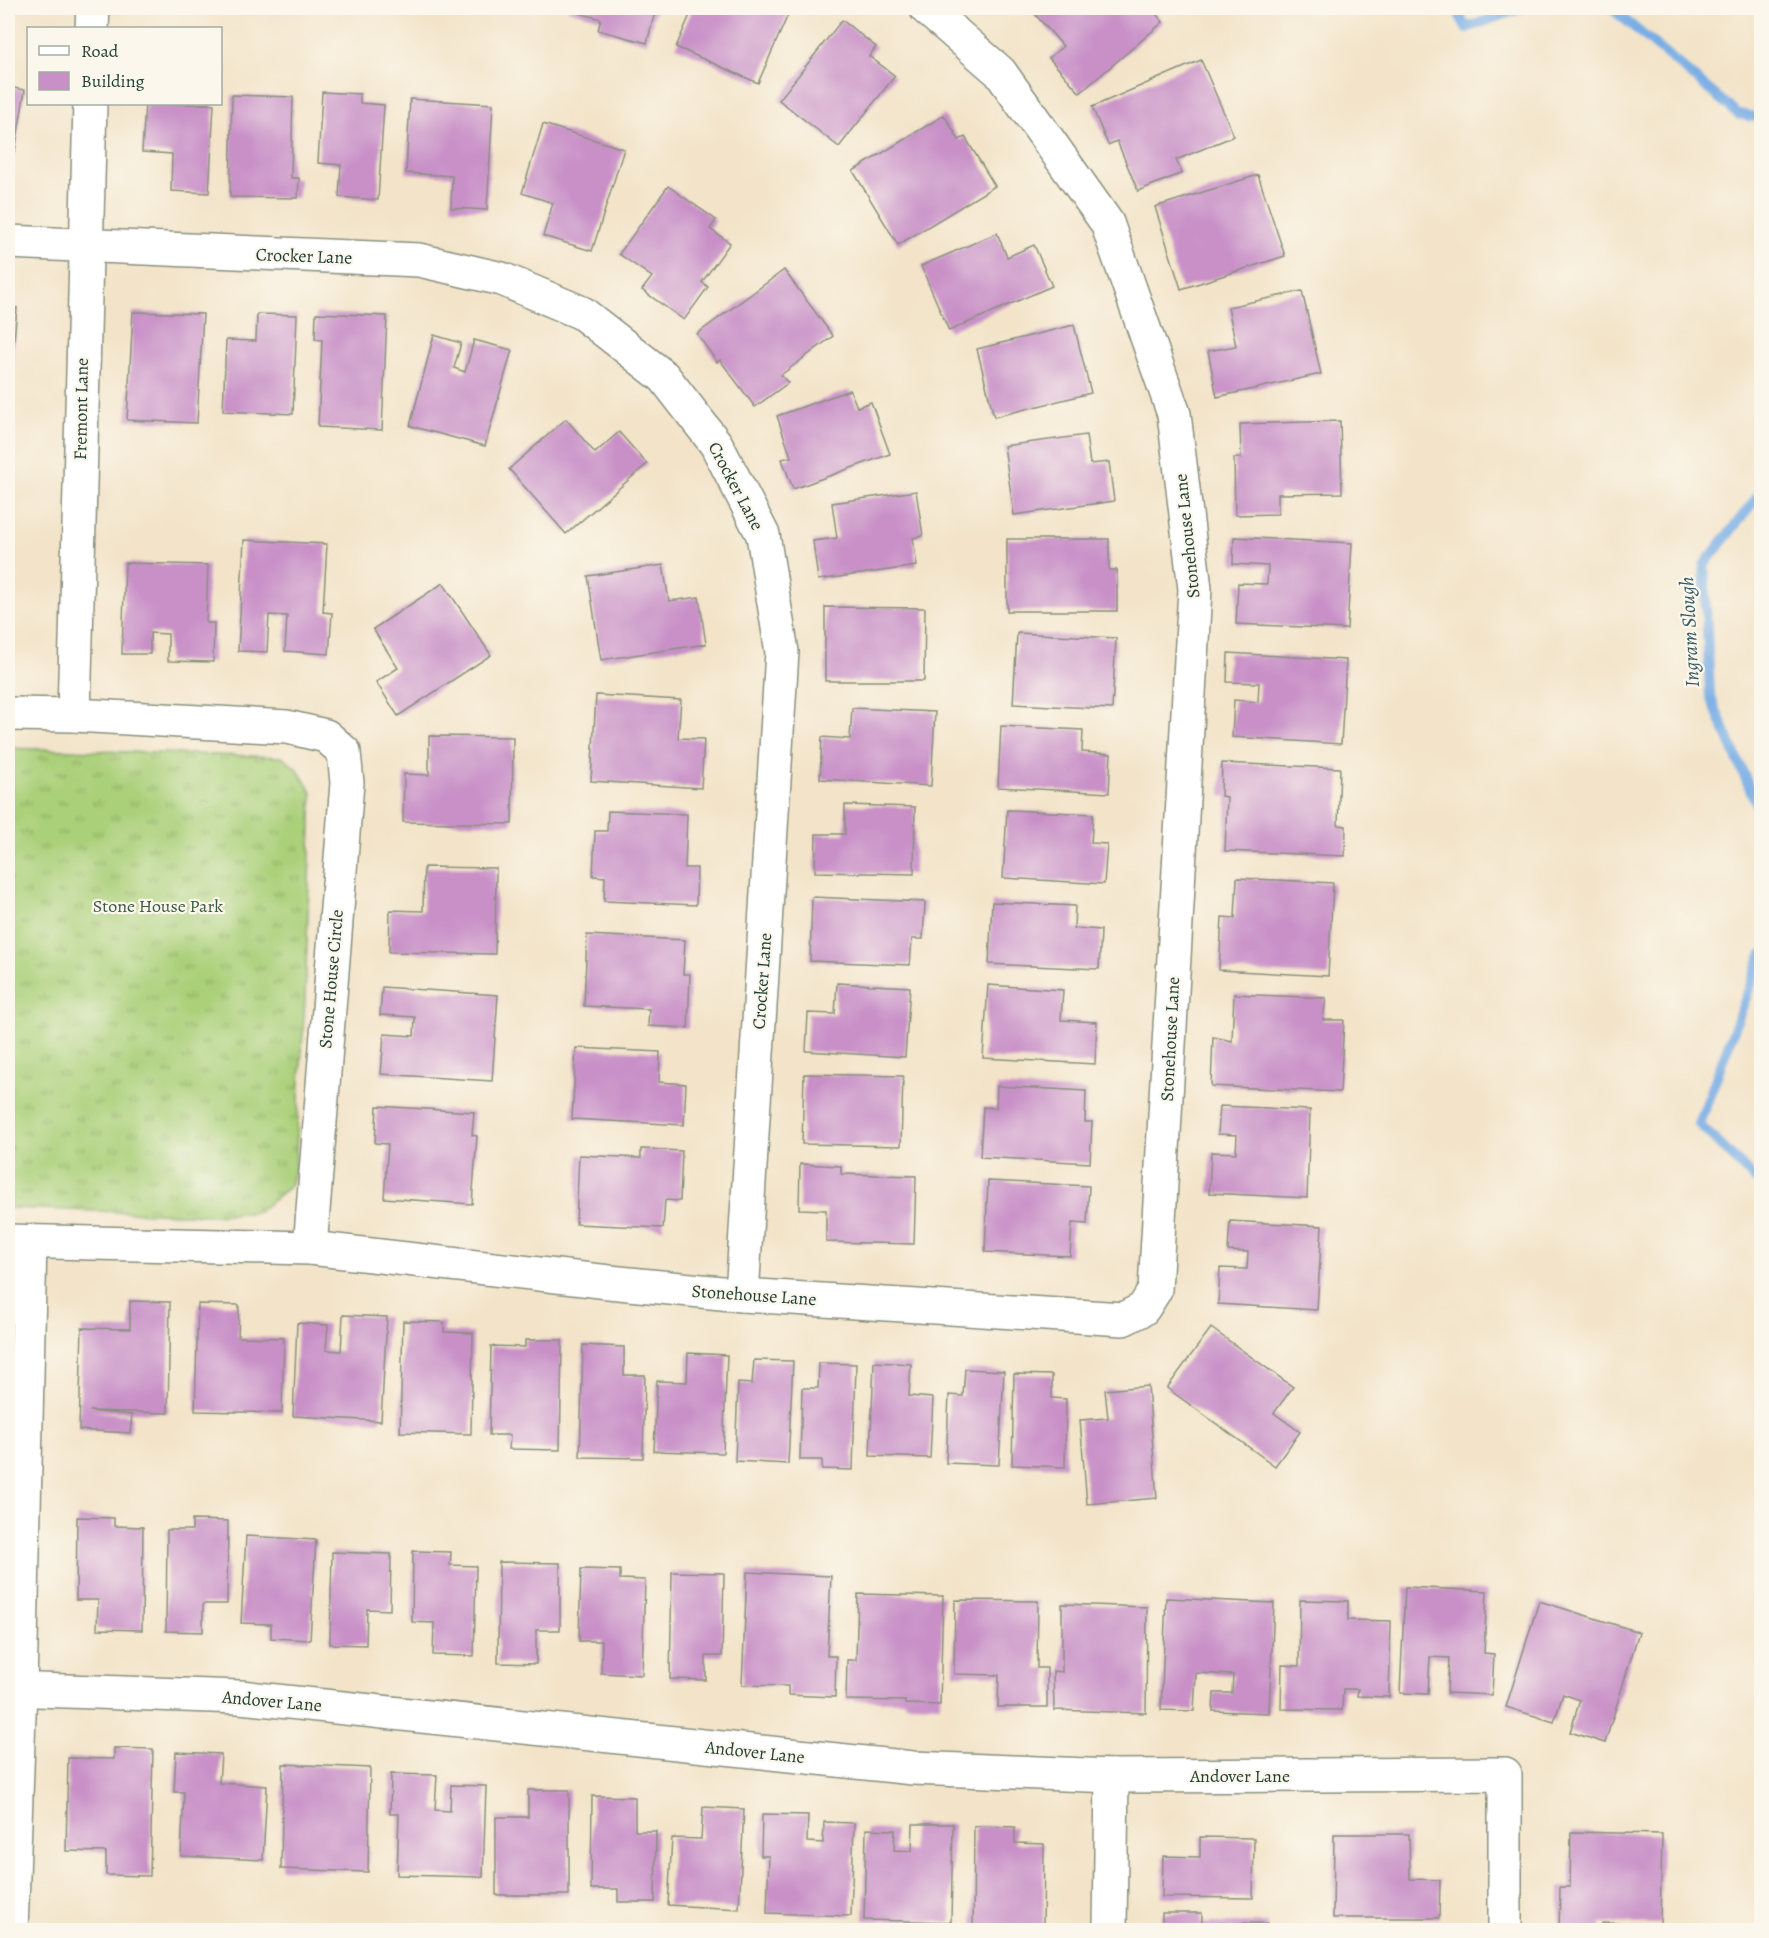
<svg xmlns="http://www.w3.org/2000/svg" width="1769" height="1938" viewBox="0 0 1769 1938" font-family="Alegreya,serif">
<defs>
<pattern id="grass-tufts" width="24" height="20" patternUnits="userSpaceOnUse" patternTransform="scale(1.5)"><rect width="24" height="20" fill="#aad079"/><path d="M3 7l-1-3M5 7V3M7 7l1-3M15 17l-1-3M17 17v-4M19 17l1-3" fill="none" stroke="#8aaa64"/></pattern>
</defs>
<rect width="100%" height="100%" fill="#fbf7ec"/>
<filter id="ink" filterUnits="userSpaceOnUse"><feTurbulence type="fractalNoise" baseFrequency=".0167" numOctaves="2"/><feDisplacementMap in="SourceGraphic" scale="12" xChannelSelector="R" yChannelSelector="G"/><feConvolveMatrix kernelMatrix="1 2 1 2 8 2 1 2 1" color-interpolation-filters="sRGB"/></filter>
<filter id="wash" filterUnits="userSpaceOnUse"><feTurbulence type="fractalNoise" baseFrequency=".008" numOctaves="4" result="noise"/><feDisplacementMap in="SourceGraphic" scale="24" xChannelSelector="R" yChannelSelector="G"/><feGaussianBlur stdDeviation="1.35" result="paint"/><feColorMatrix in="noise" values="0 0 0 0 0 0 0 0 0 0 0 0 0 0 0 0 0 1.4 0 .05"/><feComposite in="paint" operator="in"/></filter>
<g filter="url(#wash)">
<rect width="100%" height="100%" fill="#f3e4c9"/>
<path fill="url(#grass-tufts)" stroke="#648656" stroke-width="1.5" d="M 8,748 L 282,757 L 297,769 L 312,793 L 305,998 L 295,1167 L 290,1186 L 258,1212 L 212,1215 L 8,1208 Z"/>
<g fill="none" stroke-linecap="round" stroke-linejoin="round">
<g stroke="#78ade5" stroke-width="10">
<path d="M 1456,8 L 1466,28 L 1521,8"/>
<path d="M 1611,8 L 1738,114 L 1762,118"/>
<path d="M 1762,491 L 1704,565 L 1710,696 L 1762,817"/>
<path d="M 1762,954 L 1699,1124 L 1762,1186"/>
</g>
</g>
<g id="blocks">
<g fill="#c890c7">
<path d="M 568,8 L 656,8 L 647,43 L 598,30 L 601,19 L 568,10 Z"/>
<path d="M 693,8 L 791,8 L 758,83 L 676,47 Z"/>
<path d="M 1038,8 L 1151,8 L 1163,22 L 1080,93 L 1049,58 L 1063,46 L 1033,12 Z"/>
<path d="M 842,20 L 876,47 L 869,56 L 895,76 L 839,147 L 779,100 Z"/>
<path d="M 1201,60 L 1234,136 L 1176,160 L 1182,173 L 1138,191 L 1117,141 L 1108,145 L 1092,107 Z"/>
<path d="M 8,87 L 25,90 L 15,151 L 8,150 Z"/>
<path d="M 322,92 L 360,94 L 360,103 L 384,105 L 378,200 L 339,197 L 341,165 L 318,163 Z"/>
<path d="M 232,95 L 293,97 L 291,178 L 299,178 L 298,198 L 230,197 Z"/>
<path d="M 410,99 L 493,104 L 487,210 L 451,208 L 452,176 L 406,173 Z"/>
<path d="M 145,104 L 214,104 L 209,193 L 171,191 L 172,154 L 142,152 Z"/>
<path d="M 944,115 L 959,140 L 965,137 L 995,186 L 898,245 L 853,171 Z"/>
<path d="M 543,124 L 624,149 L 592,251 L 543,236 L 553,203 L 522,193 Z"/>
<path d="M 1258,175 L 1285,256 L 1181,289 L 1155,207 Z"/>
<path d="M 668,186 L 716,220 L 710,229 L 730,243 L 702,282 L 708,287 L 684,320 L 642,290 L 652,277 L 619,254 Z"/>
<path d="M 997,233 L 1007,257 L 1034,245 L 1052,286 L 949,331 L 921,266 Z"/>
<path d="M 784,270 L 833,336 L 781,375 L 788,383 L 755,407 L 720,360 L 717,362 L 697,334 Z"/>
<path d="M 1302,291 L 1321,374 L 1217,397 L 1208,351 L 1236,346 L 1228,307 Z"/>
<path d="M 8,307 L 17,308 L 9,395 L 8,395 Z"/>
<path d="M 133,312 L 203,314 L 197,423 L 127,420 Z"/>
<path d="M 316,313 L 387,316 L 382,430 L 318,427 L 322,340 L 315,339 Z"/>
<path d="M 257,314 L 297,315 L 293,414 L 223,411 L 226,340 L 256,341 Z"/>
<path d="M 1074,325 L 1091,393 L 994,417 L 977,349 Z"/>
<path d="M 434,335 L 461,343 L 454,368 L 465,372 L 474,340 L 512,350 L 485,446 L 410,426 Z"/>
<path d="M 850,390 L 857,407 L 871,402 L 890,454 L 793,489 L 782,459 L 791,457 L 777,416 Z"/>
<path d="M 566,419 L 595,453 L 619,432 L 647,464 L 566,534 L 509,469 Z"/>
<path d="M 1340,421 L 1342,493 L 1278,494 L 1278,514 L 1235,515 L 1234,458 L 1241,458 L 1240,424 Z"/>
<path d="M 1086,435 L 1090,464 L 1109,462 L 1114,501 L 1014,515 L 1004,446 Z"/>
<path d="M 916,491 L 923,536 L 913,538 L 917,566 L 818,580 L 813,541 L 837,538 L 832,503 Z"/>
<path d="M 1234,537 L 1352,543 L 1347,629 L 1236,624 L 1238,583 L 1267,584 L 1268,566 L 1233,564 Z"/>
<path d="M 1007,539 L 1109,539 L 1109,570 L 1117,570 L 1117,611 L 1007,611 Z"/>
<path d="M 244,540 L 327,544 L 323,612 L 332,613 L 329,654 L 285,651 L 287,616 L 269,615 L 267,652 L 238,651 Z"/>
<path d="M 125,563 L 208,565 L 206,623 L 214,623 L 213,662 L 168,661 L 168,634 L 150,633 L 150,654 L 122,654 Z"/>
<path d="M 663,565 L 669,601 L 699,597 L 706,644 L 601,660 L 588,576 Z"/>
<path d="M 443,583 L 491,655 L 398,716 L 376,682 L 398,668 L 373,629 Z"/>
<path d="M 825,607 L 925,608 L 924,681 L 825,681 Z"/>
<path d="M 1017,633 L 1116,638 L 1112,709 L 1013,704 Z"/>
<path d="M 1228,653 L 1346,660 L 1341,744 L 1232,737 L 1234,700 L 1258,702 L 1259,683 L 1227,682 Z"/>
<path d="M 596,695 L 681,700 L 678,738 L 704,739 L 701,788 L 591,781 Z"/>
<path d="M 852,708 L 935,712 L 931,786 L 820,779 L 822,737 L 850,739 Z"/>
<path d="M 1001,726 L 1083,730 L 1082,752 L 1111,754 L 1109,793 L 998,787 Z"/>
<path d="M 429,736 L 513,737 L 512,824 L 403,822 L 404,774 L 429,775 Z"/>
<path d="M 1222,763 L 1340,768 L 1338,825 L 1346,826 L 1345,856 L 1225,851 L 1227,797 L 1221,796 Z"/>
<path d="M 845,805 L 915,807 L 914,874 L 815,872 L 816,834 L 845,834 Z"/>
<path d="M 1007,810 L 1093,814 L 1091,843 L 1107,844 L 1104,884 L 1003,878 Z"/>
<path d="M 608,811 L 687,814 L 685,868 L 697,868 L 696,905 L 604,901 L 605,877 L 593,876 L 595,831 L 607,831 Z"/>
<path d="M 424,867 L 496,868 L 495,954 L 389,952 L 390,910 L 423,911 Z"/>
<path d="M 1237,878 L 1333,883 L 1328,976 L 1219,970 L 1222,917 L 1235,918 Z"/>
<path d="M 812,897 L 925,902 L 923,939 L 912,939 L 910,965 L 810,961 Z"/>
<path d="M 992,902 L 1075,906 L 1074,928 L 1101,930 L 1099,969 L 989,964 Z"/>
<path d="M 587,935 L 685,940 L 683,974 L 690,974 L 688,1028 L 648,1026 L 649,1009 L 584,1006 Z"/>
<path d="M 837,983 L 910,987 L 905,1057 L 806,1051 L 808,1013 L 835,1014 Z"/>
<path d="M 988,985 L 1063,990 L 1061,1020 L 1097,1022 L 1095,1064 L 983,1058 Z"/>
<path d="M 382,987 L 498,995 L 492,1081 L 381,1074 L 384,1034 L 414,1036 L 415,1017 L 380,1015 Z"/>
<path d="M 1234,994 L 1326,998 L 1323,1020 L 1344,1020 L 1340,1092 L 1211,1086 L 1213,1037 L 1232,1041 Z"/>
<path d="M 576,1048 L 660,1052 L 659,1082 L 686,1084 L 684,1125 L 572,1119 Z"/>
<path d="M 804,1074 L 903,1076 L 901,1146 L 802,1144 Z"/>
<path d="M 997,1086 L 1086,1091 L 1085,1122 L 1092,1122 L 1090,1163 L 980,1157 L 983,1107 L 996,1108 Z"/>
<path d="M 377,1106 L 474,1112 L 472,1135 L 477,1136 L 472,1204 L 384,1198 L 388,1144 L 375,1143 Z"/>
<path d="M 1220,1106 L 1310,1110 L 1307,1198 L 1209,1193 L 1211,1152 L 1236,1153 L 1237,1135 L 1218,1134 Z"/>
<path d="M 641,1149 L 682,1151 L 680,1201 L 665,1200 L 663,1228 L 576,1224 L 579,1155 L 641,1158 Z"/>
<path d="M 800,1164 L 841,1166 L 841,1174 L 916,1176 L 914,1244 L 826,1242 L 826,1210 L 799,1209 Z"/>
<path d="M 988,1181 L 1089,1186 L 1087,1224 L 1072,1223 L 1070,1256 L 985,1252 Z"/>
<path d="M 1230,1221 L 1322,1226 L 1317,1310 L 1218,1304 L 1220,1268 L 1247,1269 L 1248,1252 L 1228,1251 Z"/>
<path d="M 130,1301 L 170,1302 L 168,1413 L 90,1411 L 132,1415 L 130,1433 L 79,1430 L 82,1328 L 130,1329 Z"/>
<path d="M 198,1304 L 239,1305 L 238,1337 L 284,1338 L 282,1413 L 195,1411 Z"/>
<path d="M 343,1315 L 387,1317 L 381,1421 L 293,1416 L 297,1323 L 328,1325 L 326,1350 L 341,1351 Z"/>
<path d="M 403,1321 L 444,1322 L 444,1332 L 473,1333 L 471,1434 L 400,1432 Z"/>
<path d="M 1211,1328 L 1293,1387 L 1274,1413 L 1300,1432 L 1275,1466 L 1167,1388 Z"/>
<path d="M 525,1340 L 562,1340 L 560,1450 L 509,1449 L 510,1435 L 489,1435 L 491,1346 L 525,1347 Z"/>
<path d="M 583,1345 L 624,1347 L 624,1375 L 645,1375 L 643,1458 L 580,1457 Z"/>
<path d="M 688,1353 L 727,1355 L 723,1453 L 654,1451 L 657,1381 L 687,1382 Z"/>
<path d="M 754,1360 L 793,1361 L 788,1464 L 735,1461 L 738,1383 L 752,1384 Z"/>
<path d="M 874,1362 L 911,1364 L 909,1396 L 933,1398 L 930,1458 L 870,1456 Z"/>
<path d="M 819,1363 L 856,1364 L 853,1470 L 822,1469 L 822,1460 L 800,1460 L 802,1388 L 818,1388 Z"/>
<path d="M 965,1369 L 1004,1371 L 999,1465 L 946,1463 L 949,1395 L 963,1396 Z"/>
<path d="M 1014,1374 L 1052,1375 L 1052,1398 L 1066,1399 L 1065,1467 L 1012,1465 Z"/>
<path d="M 1148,1386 L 1157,1498 L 1087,1504 L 1080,1420 L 1108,1418 L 1105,1390 Z"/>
<path d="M 77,1517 L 114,1518 L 114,1526 L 143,1527 L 142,1630 L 97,1629 L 98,1600 L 76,1600 Z"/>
<path d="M 192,1520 L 228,1521 L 227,1604 L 203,1604 L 203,1632 L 166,1631 L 167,1530 L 192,1530 Z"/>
<path d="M 246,1536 L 316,1540 L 310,1640 L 271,1638 L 271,1624 L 241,1623 Z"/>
<path d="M 413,1551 L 451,1552 L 450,1565 L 476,1566 L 474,1656 L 433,1655 L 434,1623 L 412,1622 Z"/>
<path d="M 332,1552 L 391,1554 L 390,1610 L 367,1609 L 366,1645 L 330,1644 Z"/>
<path d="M 499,1562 L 560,1563 L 560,1630 L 536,1630 L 536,1664 L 498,1663 Z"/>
<path d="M 581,1569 L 620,1570 L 620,1579 L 645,1580 L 642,1675 L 601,1673 L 602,1641 L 579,1641 Z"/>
<path d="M 672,1572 L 724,1573 L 722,1656 L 706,1656 L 706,1680 L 670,1679 Z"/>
<path d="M 747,1572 L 831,1576 L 827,1656 L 836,1656 L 835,1697 L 788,1695 L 788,1686 L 742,1685 Z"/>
<path d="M 1405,1587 L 1487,1591 L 1484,1653 L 1494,1654 L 1492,1695 L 1447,1693 L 1449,1658 L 1430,1657 L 1428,1694 L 1400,1693 Z"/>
<path d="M 858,1594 L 943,1596 L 940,1705 L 905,1704 L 905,1701 L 846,1700 L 847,1660 L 856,1660 Z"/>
<path d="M 1166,1598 L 1274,1603 L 1269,1713 L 1213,1711 L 1214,1693 L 1232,1693 L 1233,1675 L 1196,1673 L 1194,1711 L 1161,1710 Z"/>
<path d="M 955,1600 L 1038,1601 L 1037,1668 L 1047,1668 L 1047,1707 L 998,1707 L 999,1675 L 954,1674 Z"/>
<path d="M 1300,1600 L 1348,1601 L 1348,1620 L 1391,1621 L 1389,1697 L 1357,1696 L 1358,1689 L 1343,1689 L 1342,1710 L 1281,1709 L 1282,1665 L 1299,1666 Z"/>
<path d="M 1539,1601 L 1639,1632 L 1605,1743 L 1570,1732 L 1580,1700 L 1563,1694 L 1554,1722 L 1506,1707 Z"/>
<path d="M 1062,1604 L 1147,1607 L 1146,1713 L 1054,1710 L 1053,1671 L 1062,1672 Z"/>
<path d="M 114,1748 L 153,1749 L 150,1876 L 106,1875 L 106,1852 L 66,1851 L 68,1758 L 114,1759 Z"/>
<path d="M 176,1752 L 221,1754 L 219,1783 L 267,1786 L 263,1860 L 181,1856 L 184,1792 L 174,1792 Z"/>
<path d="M 283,1764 L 370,1768 L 368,1872 L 281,1869 Z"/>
<path d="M 391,1774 L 437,1775 L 435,1810 L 450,1811 L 451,1785 L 486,1786 L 483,1877 L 397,1875 L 399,1814 L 390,1814 Z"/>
<path d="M 528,1790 L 569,1790 L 569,1895 L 496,1895 L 496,1817 L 528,1817 Z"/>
<path d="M 592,1796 L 635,1797 L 635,1831 L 656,1831 L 655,1902 L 618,1902 L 618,1889 L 591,1889 Z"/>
<path d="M 703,1807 L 744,1809 L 739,1909 L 668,1905 L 672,1838 L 701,1839 Z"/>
<path d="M 762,1814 L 808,1815 L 807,1842 L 823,1843 L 824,1822 L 854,1823 L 851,1916 L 767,1913 L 769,1856 L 761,1856 Z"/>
<path d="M 913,1824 L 953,1824 L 951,1922 L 864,1920 L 866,1829 L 895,1830 L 894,1850 L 912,1851 Z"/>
<path d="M 974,1826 L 1015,1827 L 1015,1843 L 1044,1844 L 1043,1930 L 973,1930 Z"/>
<path d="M 1571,1832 L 1662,1834 L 1660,1924 L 1602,1923 L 1602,1930 L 1559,1930 L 1560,1887 L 1570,1887 Z"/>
<path d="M 1334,1834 L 1409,1834 L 1410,1879 L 1440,1880 L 1439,1918 L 1333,1918 Z"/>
<path d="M 1200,1837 L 1254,1838 L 1253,1898 L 1162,1897 L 1163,1856 L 1200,1857 Z"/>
<path d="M 1162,1913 L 1202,1913 L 1202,1923 L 1267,1923 L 1267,1930 L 1162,1930 Z"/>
</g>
</g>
</g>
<g filter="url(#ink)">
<use href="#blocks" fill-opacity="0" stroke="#89907e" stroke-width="1.5"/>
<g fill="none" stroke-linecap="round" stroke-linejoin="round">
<g stroke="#89907e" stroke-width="36">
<g id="street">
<path d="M 92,28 L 93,8"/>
<path d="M 8,242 L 419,260 L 502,279 L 582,313 L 664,377 L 716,444 L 763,535 L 782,652 L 742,1295"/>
<path d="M 8,714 L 74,715 L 287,727 L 326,736 L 344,752 L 347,783 L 310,1248"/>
<path d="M 74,715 L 90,104"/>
<path d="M 8,1241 L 310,1248 L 609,1282 L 742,1295 L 1123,1319 L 1143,1309 L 1155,1290 L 1195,589 L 1174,414 L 1107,223 L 1000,72 L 926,8"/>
<path d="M 8,1689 L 240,1697 L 913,1768 L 1112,1776 L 1505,1774 L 1505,1930"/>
<path d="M 11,1930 L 20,1689 L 30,1242"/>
<path d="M 1110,1930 L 1112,1776"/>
</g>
</g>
<use href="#street" stroke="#fff" stroke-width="33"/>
</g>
</g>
<g text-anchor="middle" stroke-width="4.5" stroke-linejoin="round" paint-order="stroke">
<g font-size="18" fill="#1f3d34" stroke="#fbf7ec">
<text transform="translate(304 256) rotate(2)" y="6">Crocker Lane</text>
<text transform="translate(81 409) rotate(-89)" y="6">Fremont Lane</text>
<text transform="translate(736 486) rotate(62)" y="6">Crocker Lane</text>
<text transform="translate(1187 536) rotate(-96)" y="6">Stonehouse Lane</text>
<text transform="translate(331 979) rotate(-85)" y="6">Stone House Circle</text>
<text transform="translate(762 981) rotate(-86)" y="6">Crocker Lane</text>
<text transform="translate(1170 1039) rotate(-87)" y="6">Stonehouse Lane</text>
<text transform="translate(754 1295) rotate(4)" y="6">Stonehouse Lane</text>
<text transform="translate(272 1701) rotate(5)" y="6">Andover Lane</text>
<text transform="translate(755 1752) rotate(6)" y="6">Andover Lane</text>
<text x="1240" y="1782">Andover Lane</text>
</g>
<g font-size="18" fill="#3b5a42" stroke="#fbf7ec">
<text x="158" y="912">Stone House Park</text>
</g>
<g font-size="20" font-style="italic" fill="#355960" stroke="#fbf7ec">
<text transform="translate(1689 632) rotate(-93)" y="7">Ingram Slough</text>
</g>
</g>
<rect width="1769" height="1938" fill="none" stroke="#fbf7ec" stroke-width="30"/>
<rect x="27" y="27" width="195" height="78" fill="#fbf7ec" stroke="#a3ada2" stroke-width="1.5"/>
<rect x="39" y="46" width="30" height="9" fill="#ffffff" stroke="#a3ada2" stroke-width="1.5"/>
<text x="81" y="57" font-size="18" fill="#1f3d34">Road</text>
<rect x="39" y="72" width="30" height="18" fill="#c890c7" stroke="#a3ada2" stroke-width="1.5"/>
<text x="81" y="87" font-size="18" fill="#1f3d34">Building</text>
</svg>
